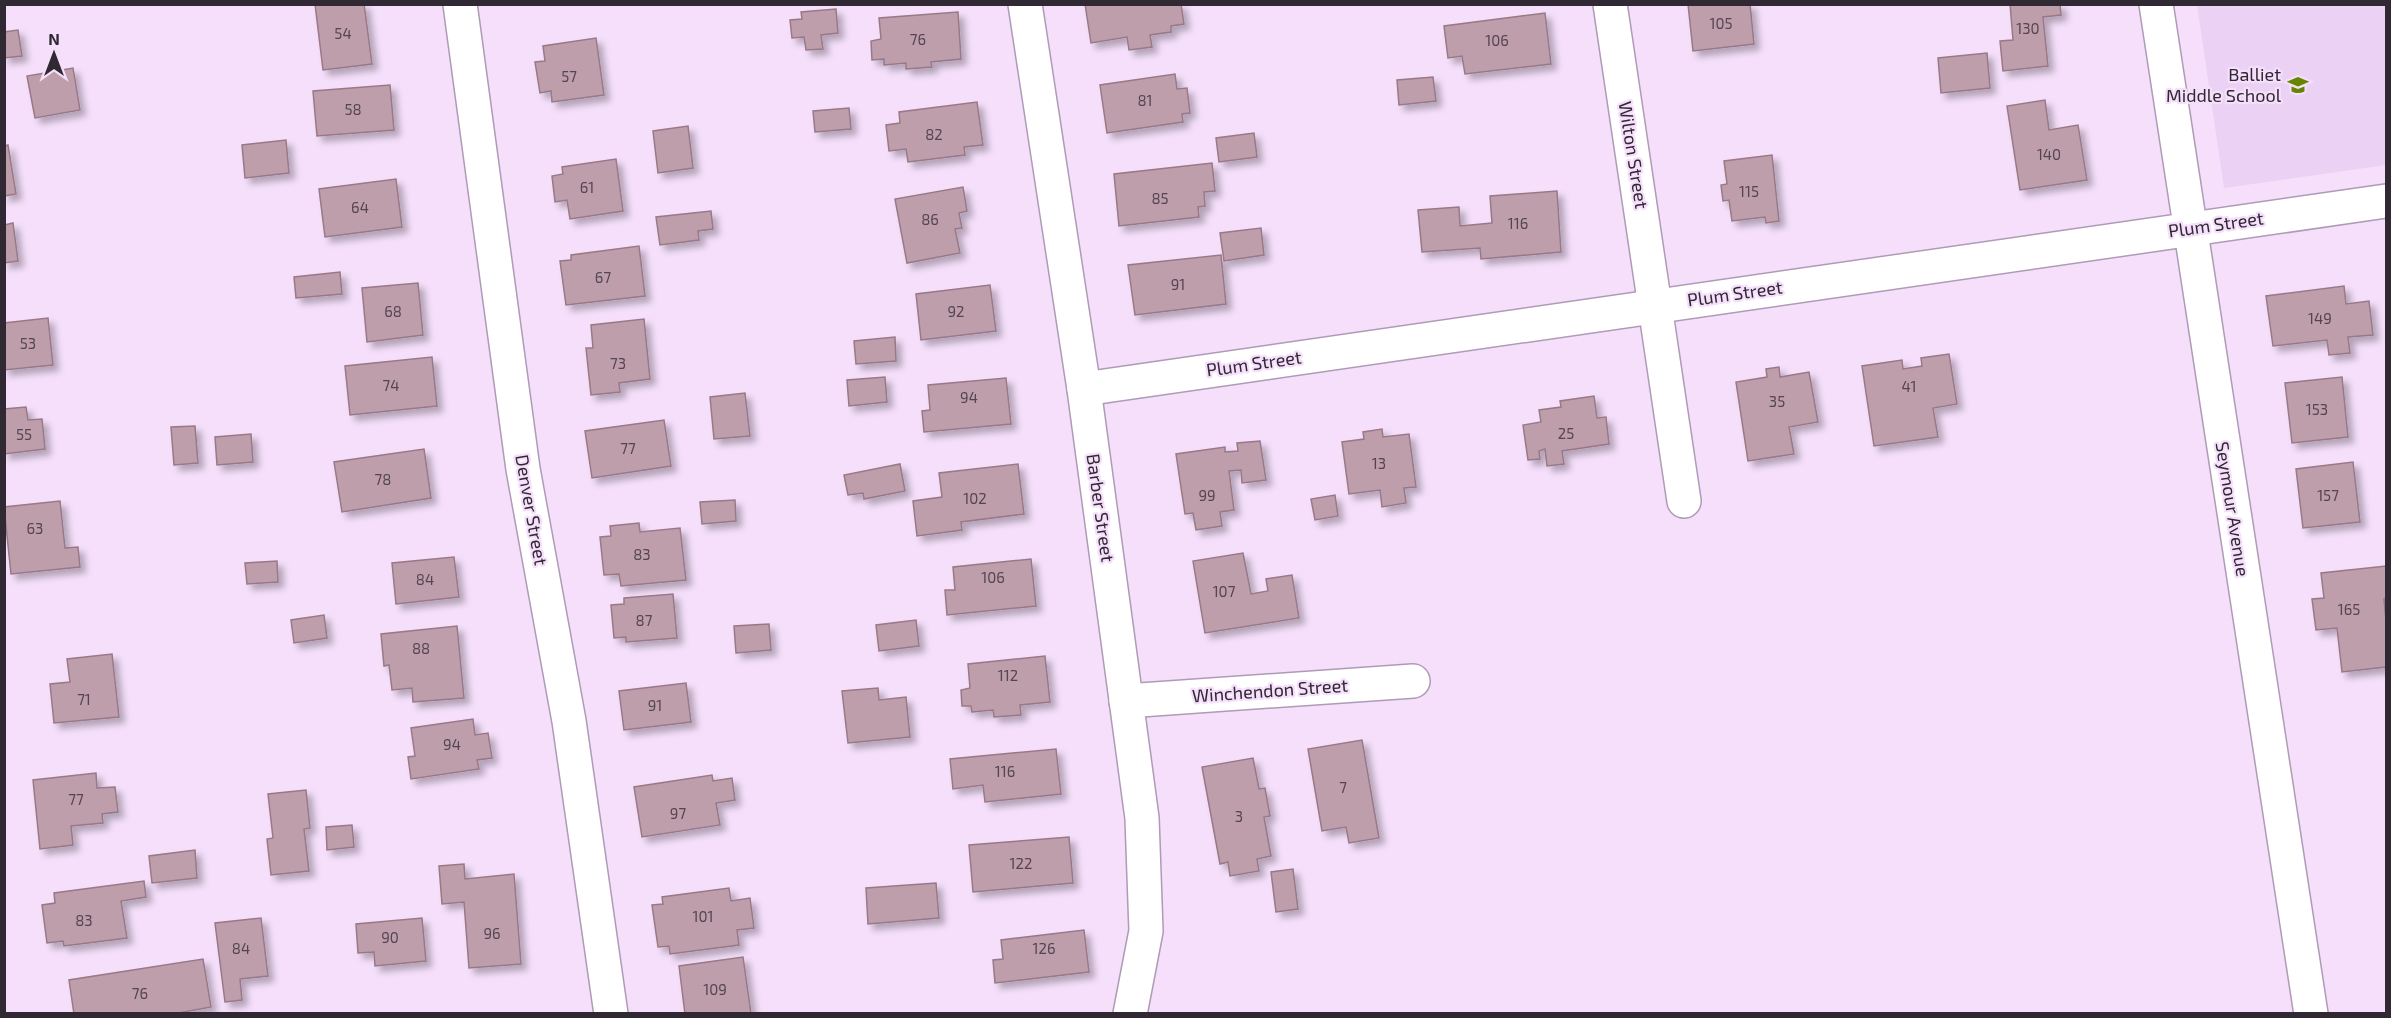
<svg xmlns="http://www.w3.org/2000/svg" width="2391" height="1018" viewBox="0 0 2391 1018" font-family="'Exo 2',sans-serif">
<defs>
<filter id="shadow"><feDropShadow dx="5.5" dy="5.5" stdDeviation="3" flood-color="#0004"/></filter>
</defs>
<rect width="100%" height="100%" fill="#f5dffb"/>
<path fill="#ebd2f4" d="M 2197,5 L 2386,5 L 2386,165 L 2224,188 Z"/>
<g fill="#bf9eab" stroke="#997987" stroke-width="1.5" filter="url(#shadow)">
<path d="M 315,4 L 364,4 L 372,64 L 323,70 Z"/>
<path d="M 1085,4 L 1181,4 L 1184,24 L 1171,26 L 1171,32 L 1150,35 L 1152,47 L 1129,50 L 1127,37 L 1091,43 Z"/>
<path d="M 1688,4 L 1750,4 L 1754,44 L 1693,51 Z"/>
<path d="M 2010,4 L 2060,4 L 2061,15 L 2043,17 L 2048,66 L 2003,71 L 2000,41 L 2013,40 Z"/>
<path d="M 836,9 L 838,33 L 821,35 L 823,49 L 806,50 L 804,37 L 792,38 L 790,20 L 802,19 L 801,12 Z"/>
<path d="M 958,12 L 961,59 L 931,62 L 932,67 L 906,69 L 906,63 L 884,65 L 884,59 L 872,60 L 871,41 L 881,39 L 879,18 Z"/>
<path d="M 1545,13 L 1551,64 L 1465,74 L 1462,56 L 1448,58 L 1444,26 Z"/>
<path d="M 18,30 L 22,56 L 4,58 L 4,32 Z"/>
<path d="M 596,38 L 604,95 L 552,102 L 551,91 L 540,93 L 535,62 L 545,61 L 543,46 Z"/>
<path d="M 1987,53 L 1990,88 L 1941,93 L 1938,58 Z"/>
<path d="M 73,68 L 80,110 L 35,118 L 27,76 Z"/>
<path d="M 1175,74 L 1177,89 L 1187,88 L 1190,113 L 1182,114 L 1183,122 L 1107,133 L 1100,85 Z"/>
<path d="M 1433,77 L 1436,101 L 1399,105 L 1397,80 Z"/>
<path d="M 390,85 L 394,130 L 317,136 L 313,91 Z"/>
<path d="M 2045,100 L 2049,130 L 2078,125 L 2087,180 L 2020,190 L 2007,106 Z"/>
<path d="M 977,102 L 983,145 L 964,147 L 965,155 L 908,162 L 906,149 L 889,151 L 886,125 L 900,123 L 899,112 Z"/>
<path d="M 849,108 L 851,129 L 815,132 L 813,111 Z"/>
<path d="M 688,126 L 693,168 L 658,173 L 653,131 Z"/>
<path d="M 1254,133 L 1257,157 L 1219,162 L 1216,138 Z"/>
<path d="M 286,140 L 289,173 L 245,178 L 242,145 Z"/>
<path d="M 8,145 L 16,194 L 4,196 L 4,146 Z"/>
<path d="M 1772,155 L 1779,221 L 1766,223 L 1765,217 L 1732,221 L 1729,200 L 1723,201 L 1721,185 L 1727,184 L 1724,161 Z"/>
<path d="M 616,159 L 623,211 L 570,219 L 567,200 L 555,202 L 552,176 L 563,174 L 562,167 Z"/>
<path d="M 1212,163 L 1215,191 L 1204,192 L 1205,206 L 1198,207 L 1199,217 L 1119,226 L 1114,174 Z"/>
<path d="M 396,179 L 402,227 L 325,237 L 319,189 Z"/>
<path d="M 963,187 L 967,211 L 959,213 L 962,228 L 955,229 L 960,253 L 907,263 L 895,199 Z"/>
<path d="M 1557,191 L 1561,252 L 1481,259 L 1480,248 L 1422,252 L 1418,210 L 1459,207 L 1460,226 L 1492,223 L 1490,196 Z"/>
<path d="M 711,211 L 713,229 L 698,231 L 699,240 L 660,245 L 656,217 Z"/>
<path d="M 13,223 L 18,261 L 4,263 L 4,225 Z"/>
<path d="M 1261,228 L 1264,255 L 1224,261 L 1220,233 Z"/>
<path d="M 639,246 L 645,296 L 566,305 L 560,261 L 571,260 L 571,255 Z"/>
<path d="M 1221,255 L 1226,304 L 1135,315 L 1128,265 Z"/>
<path d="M 340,272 L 342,294 L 296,298 L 294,277 Z"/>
<path d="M 418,283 L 423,335 L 367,342 L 362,288 Z"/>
<path d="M 990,285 L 996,331 L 921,340 L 916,294 Z"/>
<path d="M 2344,286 L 2346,304 L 2369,301 L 2373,335 L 2348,337 L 2350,353 L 2329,355 L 2327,340 L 2273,346 L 2266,296 Z"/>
<path d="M 48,318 L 53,365 L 4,370 L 4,323 Z"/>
<path d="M 644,319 L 650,379 L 619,383 L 620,392 L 591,395 L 586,348 L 593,348 L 591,325 Z"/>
<path d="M 895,337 L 896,361 L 856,364 L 854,341 Z"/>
<path d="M 1949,354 L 1957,404 L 1933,408 L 1938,437 L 1874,446 L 1862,366 L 1902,360 L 1903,369 L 1922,366 L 1921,358 Z"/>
<path d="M 432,357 L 437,406 L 350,415 L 345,366 Z"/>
<path d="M 1779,367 L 1780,377 L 1809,372 L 1818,422 L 1789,427 L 1794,454 L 1748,461 L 1736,382 L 1767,377 L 1766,369 Z"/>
<path d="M 885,377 L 887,402 L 849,406 L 847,380 Z"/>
<path d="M 2342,377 L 2348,437 L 2292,443 L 2285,383 Z"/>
<path d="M 1006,378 L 1011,424 L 924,432 L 922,411 L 930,410 L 928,385 Z"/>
<path d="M 745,393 L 750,436 L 714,439 L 710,397 Z"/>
<path d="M 1594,396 L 1597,418 L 1606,417 L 1609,444 L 1562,451 L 1564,464 L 1547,466 L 1545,449 L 1539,451 L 1540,459 L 1528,460 L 1523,425 L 1541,422 L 1539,410 L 1561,407 L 1560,401 Z"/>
<path d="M 26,407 L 28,420 L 42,419 L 45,449 L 4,454 L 4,409 Z"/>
<path d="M 664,420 L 671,466 L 592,478 L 585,431 Z"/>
<path d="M 195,426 L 198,463 L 174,465 L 171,427 Z"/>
<path d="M 1382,429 L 1383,437 L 1409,434 L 1416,487 L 1404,488 L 1406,503 L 1382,507 L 1380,490 L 1349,494 L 1342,442 L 1364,439 L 1363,432 Z"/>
<path d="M 251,434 L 253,462 L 217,465 L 215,437 Z"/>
<path d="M 1260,441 L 1266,480 L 1242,483 L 1241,470 L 1229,471 L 1234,510 L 1220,512 L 1222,526 L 1196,530 L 1193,513 L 1185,514 L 1176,454 L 1225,447 L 1225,452 L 1238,451 L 1237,443 Z"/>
<path d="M 424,449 L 431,498 L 342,512 L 334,462 Z"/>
<path d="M 2353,462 L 2360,522 L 2303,528 L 2296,469 Z"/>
<path d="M 900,464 L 905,491 L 864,499 L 863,493 L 848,495 L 844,475 Z"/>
<path d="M 1018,464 L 1024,514 L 961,522 L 962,530 L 917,536 L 913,501 L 942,497 L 939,473 Z"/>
<path d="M 1335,495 L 1338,516 L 1315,520 L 1311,499 Z"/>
<path d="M 735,500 L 736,521 L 702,524 L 700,502 Z"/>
<path d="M 60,501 L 65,548 L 78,547 L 80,567 L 11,574 L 4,507 Z"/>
<path d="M 639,523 L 640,532 L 680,528 L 686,580 L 621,586 L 619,574 L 604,575 L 600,537 L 611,536 L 610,526 Z"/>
<path d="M 1243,553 L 1251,594 L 1268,591 L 1266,579 L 1292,575 L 1299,618 L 1205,633 L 1193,561 Z"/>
<path d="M 454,557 L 459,597 L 396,604 L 392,563 Z"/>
<path d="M 1031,559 L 1036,606 L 947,615 L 945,590 L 955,590 L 953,567 Z"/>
<path d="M 277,561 L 278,582 L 247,584 L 245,563 Z"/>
<path d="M 2386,566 L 2386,598 L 2384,599 L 2386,621 L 2386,667 L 2342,672 L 2337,628 L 2316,630 L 2312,599 L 2324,598 L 2321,573 Z"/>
<path d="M 673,594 L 677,638 L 626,642 L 626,637 L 614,638 L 611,605 L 624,604 L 624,598 Z"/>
<path d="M 324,615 L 327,638 L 294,643 L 291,620 Z"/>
<path d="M 916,620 L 919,646 L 879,651 L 876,625 Z"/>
<path d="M 769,624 L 771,650 L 736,653 L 734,626 Z"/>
<path d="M 457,626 L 464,698 L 413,702 L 412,688 L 392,690 L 389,665 L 384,666 L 381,634 Z"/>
<path d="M 112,654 L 119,717 L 54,723 L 50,684 L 70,682 L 67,659 Z"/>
<path d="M 1045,656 L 1050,702 L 1020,705 L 1021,715 L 994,717 L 993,710 L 972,712 L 971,706 L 962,706 L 961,690 L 970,688 L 968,664 Z"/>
<path d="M 686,683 L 691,722 L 624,730 L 619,691 Z"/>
<path d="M 878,688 L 879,700 L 906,697 L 910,737 L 848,743 L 842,691 Z"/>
<path d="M 473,719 L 475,735 L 488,733 L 492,758 L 477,760 L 479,769 L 411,779 L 408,757 L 415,756 L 411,728 Z"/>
<path d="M 1362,740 L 1379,838 L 1349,843 L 1346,827 L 1322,831 L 1308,749 Z"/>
<path d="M 1056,749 L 1061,794 L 985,802 L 983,785 L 953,789 L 950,759 Z"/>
<path d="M 1253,758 L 1259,789 L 1265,788 L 1270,816 L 1264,817 L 1271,856 L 1257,859 L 1259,871 L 1230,876 L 1228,862 L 1220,864 L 1202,767 Z"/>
<path d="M 96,773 L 97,788 L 115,787 L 118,812 L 102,814 L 103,823 L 71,826 L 73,845 L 40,849 L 33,780 Z"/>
<path d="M 712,775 L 713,781 L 732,778 L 735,800 L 716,803 L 720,825 L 642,837 L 634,787 Z"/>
<path d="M 306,790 L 310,828 L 304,829 L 309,871 L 271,875 L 267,839 L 273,838 L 268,794 Z"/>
<path d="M 352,825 L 354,847 L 327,850 L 326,827 Z"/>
<path d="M 1069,837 L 1073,883 L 973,892 L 969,845 Z"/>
<path d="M 195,850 L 197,878 L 152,883 L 149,856 Z"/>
<path d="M 464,864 L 465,879 L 514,874 L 521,964 L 469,968 L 464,902 L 442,904 L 439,866 Z"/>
<path d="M 1293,869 L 1298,909 L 1276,912 L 1271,872 Z"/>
<path d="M 144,881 L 146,897 L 121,901 L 127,938 L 64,946 L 63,941 L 47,943 L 42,905 L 55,903 L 54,893 Z"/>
<path d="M 936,883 L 939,918 L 868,924 L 866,888 Z"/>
<path d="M 729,888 L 731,901 L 750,898 L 754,928 L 737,930 L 739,945 L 670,954 L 669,946 L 658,947 L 652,905 L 663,904 L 662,897 Z"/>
<path d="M 261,918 L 268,976 L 240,979 L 242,1000 L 225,1002 L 215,923 Z"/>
<path d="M 422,918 L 426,961 L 375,966 L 374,952 L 358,953 L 356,924 Z"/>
<path d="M 1084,930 L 1089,972 L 995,983 L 993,960 L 1003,959 L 1001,940 Z"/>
<path d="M 743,957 L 751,1014 L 685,1014 L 679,966 Z"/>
<path d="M 203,959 L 211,1007 L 173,1014 L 74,1014 L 69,980 Z"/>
</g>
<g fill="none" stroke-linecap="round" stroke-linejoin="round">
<g stroke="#af9bb5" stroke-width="36">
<g id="minor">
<path d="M 460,4 L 523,469 L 569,721 L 611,1014"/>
<path d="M 1025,4 L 1084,389 L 1142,818 L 1146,931 L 1130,1014"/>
<path d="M 1610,4 L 1684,501"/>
<path d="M 2156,4 L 2311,1014"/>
<path d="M 1084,389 L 2386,201"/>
<path d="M 1126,701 L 1413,681"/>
</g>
</g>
<use href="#minor" stroke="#fff" stroke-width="33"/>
</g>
<defs>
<g id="school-bare" transform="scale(1.62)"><path d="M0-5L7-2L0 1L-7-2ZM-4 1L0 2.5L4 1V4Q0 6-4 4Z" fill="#658500" stroke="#f5dffb" stroke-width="2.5" paint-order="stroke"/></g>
</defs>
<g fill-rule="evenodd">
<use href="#school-bare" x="2298" y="85"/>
</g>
<g text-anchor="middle" stroke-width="4.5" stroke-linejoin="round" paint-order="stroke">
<g font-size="15" fill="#544651">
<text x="1721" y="29">105</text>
<text x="2028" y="34">130</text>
<text x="343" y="39">54</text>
<text x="918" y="45">76</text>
<text x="1497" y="46">106</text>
<text x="569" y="82">57</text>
<text x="1145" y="106">81</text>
<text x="353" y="115">58</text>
<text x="934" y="140">82</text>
<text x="2049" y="160">140</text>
<text x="587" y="193">61</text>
<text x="1749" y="197">115</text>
<text x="1160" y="204">85</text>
<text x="360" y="213">64</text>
<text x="930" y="225">86</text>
<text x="1518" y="229">116</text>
<text x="603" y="283">67</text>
<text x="1178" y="290">91</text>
<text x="393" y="317">68</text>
<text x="956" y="317">92</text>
<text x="2320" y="324">149</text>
<text x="28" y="349">53</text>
<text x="618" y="369">73</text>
<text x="391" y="391">74</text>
<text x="1909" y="392">41</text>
<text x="969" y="403">94</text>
<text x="1777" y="407">35</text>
<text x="2317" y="415">153</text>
<text x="1566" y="439">25</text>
<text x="24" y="440">55</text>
<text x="628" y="454">77</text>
<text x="1379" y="469">13</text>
<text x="383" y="485">78</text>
<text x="1207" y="501">99</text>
<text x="2328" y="501">157</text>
<text x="975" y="504">102</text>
<text x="35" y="534">63</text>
<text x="642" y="560">83</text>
<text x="993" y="583">106</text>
<text x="425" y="585">84</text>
<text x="1224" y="597">107</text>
<text x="2349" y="615">165</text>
<text x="644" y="626">87</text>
<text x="421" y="654">88</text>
<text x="1008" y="681">112</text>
<text x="84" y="705">71</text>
<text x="655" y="711">91</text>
<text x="452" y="750">94</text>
<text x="1005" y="777">116</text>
<text x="1343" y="793">7</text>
<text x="76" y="805">77</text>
<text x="678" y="819">97</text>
<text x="1239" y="822">3</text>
<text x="1021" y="869">122</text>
<text x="703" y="922">101</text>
<text x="84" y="926">83</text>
<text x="492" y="939">96</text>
<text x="390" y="943">90</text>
<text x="241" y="954">84</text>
<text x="1044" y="954">126</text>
<text x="715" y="995">109</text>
<text x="140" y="999">76</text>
</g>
<g font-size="18" fill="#302833" stroke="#f5dffb" text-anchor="end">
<text x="2281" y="81">Balliet<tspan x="2281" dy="21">Middle School</tspan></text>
</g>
<g font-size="18" fill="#302833" stroke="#f5dffb">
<text transform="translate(1633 155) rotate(81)" y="6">Wilton Street</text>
<text transform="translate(2216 225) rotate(-8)" y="6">Plum Street</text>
<text transform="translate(1735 294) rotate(-8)" y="6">Plum Street</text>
<text transform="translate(1254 364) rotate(-8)" y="6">Plum Street</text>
<text transform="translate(1100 508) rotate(82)" y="6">Barber Street</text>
<text transform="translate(2232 509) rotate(81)" y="6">Seymour Avenue</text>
<text transform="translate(531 510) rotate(80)" y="6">Denver Street</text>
<text transform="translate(1270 691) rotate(-4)" y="6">Winchendon Street</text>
</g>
</g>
<rect width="2391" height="1018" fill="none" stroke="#302833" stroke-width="12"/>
<g transform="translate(54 54)" stroke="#f5dffb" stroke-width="4.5" paint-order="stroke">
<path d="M0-4.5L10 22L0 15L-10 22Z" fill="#302833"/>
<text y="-9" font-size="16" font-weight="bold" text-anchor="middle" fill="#302833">N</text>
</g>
</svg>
